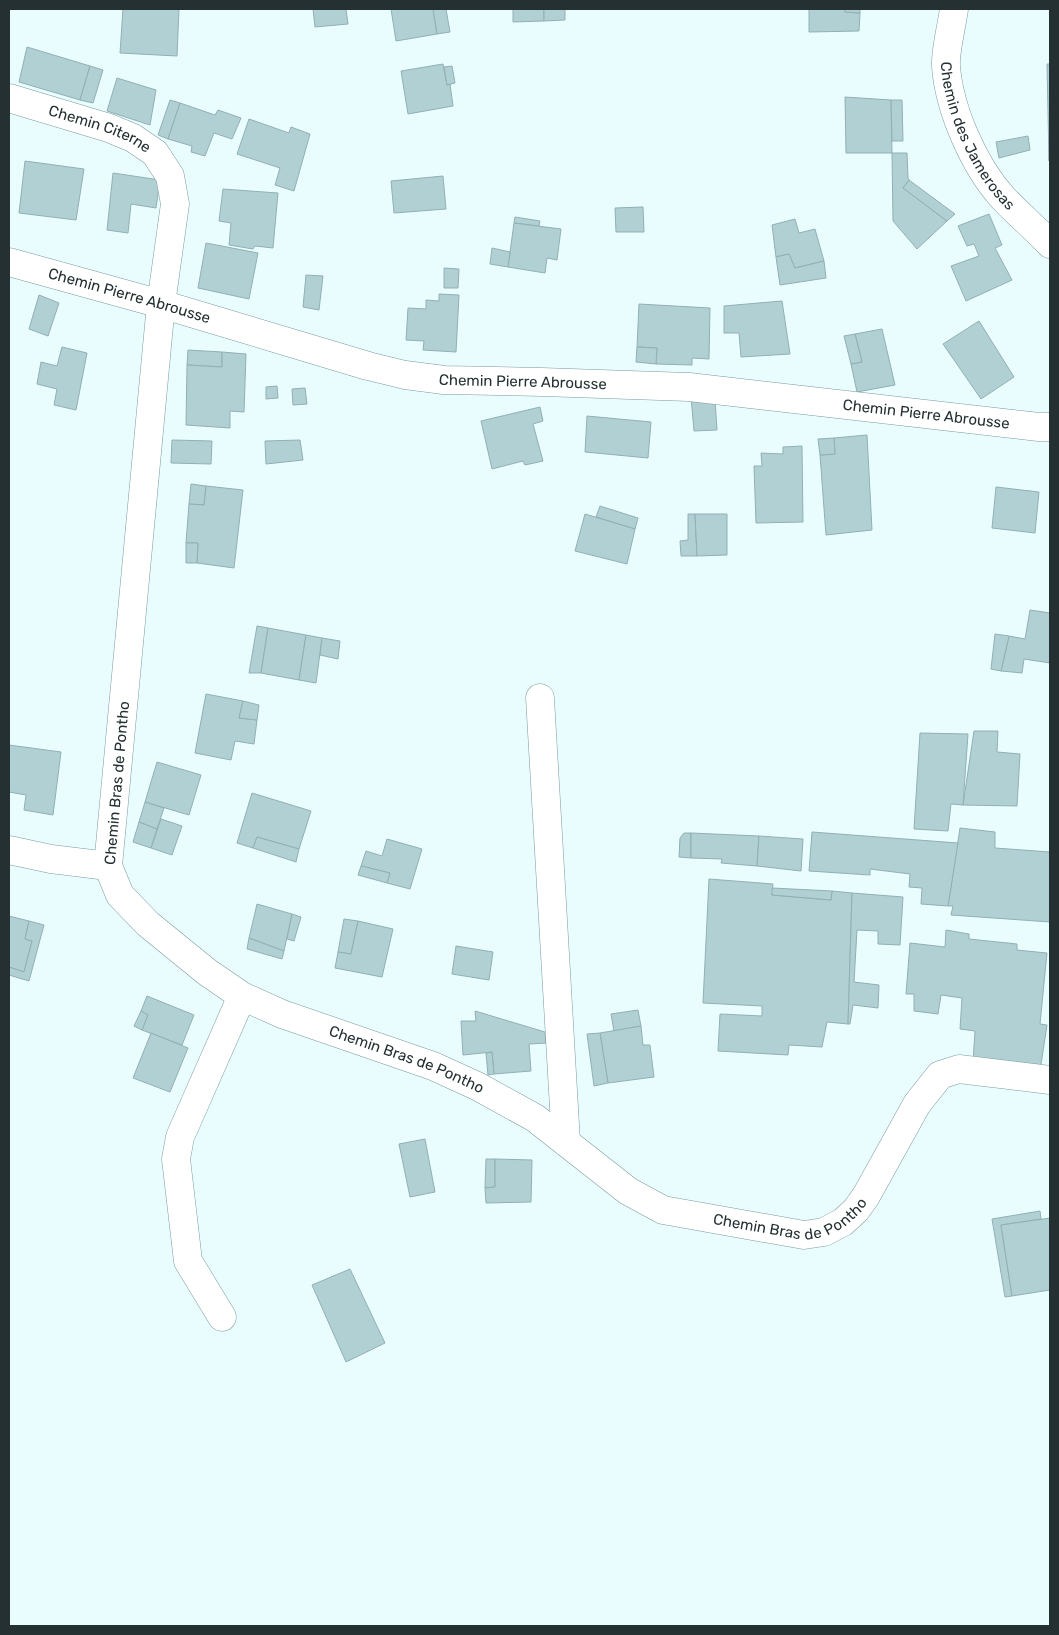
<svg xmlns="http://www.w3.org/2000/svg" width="1059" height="1635" viewBox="0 0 1059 1635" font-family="Rubik,sans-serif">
<rect width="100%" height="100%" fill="#e9fdff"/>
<g fill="#b0d0d3" stroke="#91b0b4">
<path d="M 123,9 L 179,9 L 177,56 L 120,53 Z"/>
<path d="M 313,9 L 346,9 L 348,24 L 315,27 Z"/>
<path d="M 391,9 L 433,9 L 437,34 L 396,41 Z"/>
<path d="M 433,9 L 446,9 L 450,32 L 437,34 Z"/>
<path d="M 513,9 L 544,9 L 544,21 L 513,22 Z"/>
<path d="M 544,9 L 565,9 L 565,20 L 544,21 Z"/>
<path d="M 809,9 L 845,9 L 845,12 L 860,13 L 859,31 L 809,32 Z"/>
<path d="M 845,9 L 860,9 L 860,13 L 845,12 Z"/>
<path d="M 27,47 L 90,66 L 80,100 L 19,82 Z"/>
<path d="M 443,64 L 447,85 L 450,84 L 453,106 L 408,114 L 401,71 Z"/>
<path d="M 1047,64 L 1050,64 L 1049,161 Z"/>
<path d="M 90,66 L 103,70 L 93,103 L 80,100 Z"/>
<path d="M 452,66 L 455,83 L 447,85 L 444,67 Z"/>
<path d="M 117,78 L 156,90 L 150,125 L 107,111 Z"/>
<path d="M 845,97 L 891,100 L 892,153 L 846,153 Z"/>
<path d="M 170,100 L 180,103 L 168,139 L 158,135 Z"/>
<path d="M 891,100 L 902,100 L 903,141 L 892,141 Z"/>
<path d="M 180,103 L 215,115 L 218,110 L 241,118 L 232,139 L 214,133 L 205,156 L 191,152 L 192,146 L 168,139 Z"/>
<path d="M 249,119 L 289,133 L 291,127 L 310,134 L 294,191 L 275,185 L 280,168 L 237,154 Z"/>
<path d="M 1028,136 L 1030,150 L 999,158 L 996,142 Z"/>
<path d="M 892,153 L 907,153 L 908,178 L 909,180 L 903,188 L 947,221 L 917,249 L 893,221 Z"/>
<path d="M 25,161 L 84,169 L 76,220 L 19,213 Z"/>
<path d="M 113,173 L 160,180 L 156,208 L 131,204 L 128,233 L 107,230 Z"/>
<path d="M 443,176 L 446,209 L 394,213 L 391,181 Z"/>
<path d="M 909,180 L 955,214 L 947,221 L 903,188 Z"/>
<path d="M 223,189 L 278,193 L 273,248 L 255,246 L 253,249 L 229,245 L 231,223 L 219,221 Z"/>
<path d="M 643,207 L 644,232 L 616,232 L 615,208 Z"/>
<path d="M 989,214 L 1002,245 L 995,248 L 1012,280 L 966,301 L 951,266 L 979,256 L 974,244 L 967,246 L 958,226 Z"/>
<path d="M 515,217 L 540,221 L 539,226 L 514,223 Z"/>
<path d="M 795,219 L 799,233 L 815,229 L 824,261 L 795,268 L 789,254 L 776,257 L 772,225 Z"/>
<path d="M 514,223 L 561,229 L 557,260 L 547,258 L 545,273 L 508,267 Z"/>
<path d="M 206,243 L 258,253 L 249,299 L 198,288 Z"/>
<path d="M 492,248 L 510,252 L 508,267 L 490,264 Z"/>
<path d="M 789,254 L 795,268 L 824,261 L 826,278 L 780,285 L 776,257 Z"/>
<path d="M 444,268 L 459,269 L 458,288 L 444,288 Z"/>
<path d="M 306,275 L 323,276 L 319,310 L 303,307 Z"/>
<path d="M 439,294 L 459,295 L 456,352 L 423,350 L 424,341 L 406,340 L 408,308 L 426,309 L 426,300 L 439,301 Z"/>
<path d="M 39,295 L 59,303 L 48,336 L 29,329 Z"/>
<path d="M 782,301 L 790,354 L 741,357 L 739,333 L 724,333 L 724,306 Z"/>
<path d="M 639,304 L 710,308 L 709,359 L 692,358 L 692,365 L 656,364 L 657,348 L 637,347 Z"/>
<path d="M 979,321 L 1014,377 L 981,399 L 943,344 Z"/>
<path d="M 882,329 L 895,385 L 857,392 L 851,364 L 862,362 L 855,334 Z"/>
<path d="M 855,334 L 862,362 L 851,364 L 844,336 Z"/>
<path d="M 62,347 L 87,353 L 76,410 L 54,405 L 57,389 L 37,384 L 41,362 L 57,366 Z"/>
<path d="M 637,347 L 657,348 L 656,364 L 636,362 Z"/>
<path d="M 188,350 L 222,352 L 222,367 L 187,365 Z"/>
<path d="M 222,352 L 246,354 L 244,412 L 230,411 L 230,428 L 186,425 L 187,365 L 222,367 Z"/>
<path d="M 277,386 L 278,398 L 266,399 L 266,387 Z"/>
<path d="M 305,388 L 307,404 L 293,405 L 292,389 Z"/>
<path d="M 691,397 L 715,400 L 717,430 L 694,431 Z"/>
<path d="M 540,407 L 543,421 L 533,424 L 543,461 L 525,465 L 523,461 L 492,469 L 481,421 Z"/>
<path d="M 587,416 L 651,422 L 648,458 L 585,452 Z"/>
<path d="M 867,435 L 872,530 L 826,535 L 820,455 L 835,454 L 834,438 Z"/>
<path d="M 834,438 L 835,454 L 820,455 L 818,439 Z"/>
<path d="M 172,440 L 212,441 L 211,464 L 171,463 Z"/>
<path d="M 300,440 L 303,460 L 266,464 L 265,441 Z"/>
<path d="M 802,446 L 803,522 L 756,523 L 754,466 L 762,466 L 761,453 L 783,454 L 783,447 Z"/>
<path d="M 191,484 L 206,486 L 204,505 L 189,504 Z"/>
<path d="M 206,486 L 243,490 L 234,568 L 197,563 L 198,543 L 186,543 L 189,504 L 204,505 Z"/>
<path d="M 996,487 L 1039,492 L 1035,533 L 992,528 Z"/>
<path d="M 600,506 L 638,518 L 635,529 L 596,517 Z"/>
<path d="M 585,514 L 635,529 L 627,564 L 575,551 Z"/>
<path d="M 688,514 L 695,514 L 697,556 L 681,556 L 680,541 L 688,540 Z"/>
<path d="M 695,514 L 727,514 L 727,555 L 697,556 Z"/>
<path d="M 186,543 L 198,543 L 197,563 L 186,563 Z"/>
<path d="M 1030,610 L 1050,613 L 1050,663 L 1024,659 L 1022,673 L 1001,671 L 1009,636 L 1025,639 Z"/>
<path d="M 257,626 L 268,628 L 261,673 L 249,673 Z"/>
<path d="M 268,628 L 306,635 L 299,680 L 261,673 Z"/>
<path d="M 995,634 L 1009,636 L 1001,671 L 991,669 Z"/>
<path d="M 306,635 L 322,638 L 316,683 L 299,680 Z"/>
<path d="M 322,638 L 340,641 L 338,659 L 320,655 Z"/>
<path d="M 206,694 L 243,701 L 239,718 L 257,720 L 254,744 L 235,741 L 231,760 L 195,753 Z"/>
<path d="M 243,701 L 259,705 L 257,720 L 239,718 Z"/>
<path d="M 974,731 L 998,731 L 997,752 L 1020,754 L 1017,806 L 963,805 Z"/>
<path d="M 920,733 L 968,734 L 963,805 L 951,804 L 948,831 L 914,829 Z"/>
<path d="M 9,745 L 61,752 L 53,815 L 24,810 L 26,795 L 9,792 Z"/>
<path d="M 157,762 L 201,775 L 189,815 L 145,802 Z"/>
<path d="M 252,793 L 311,811 L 299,849 L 257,837 L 253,848 L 237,843 Z"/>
<path d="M 145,802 L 164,808 L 157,829 L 139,822 Z"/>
<path d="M 161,819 L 182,826 L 172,855 L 151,848 Z"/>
<path d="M 139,822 L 157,829 L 151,848 L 133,842 Z"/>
<path d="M 960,828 L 995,832 L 995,848 L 1050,852 L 1050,922 L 951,915 L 953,906 L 948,906 Z"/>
<path d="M 812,832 L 958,843 L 948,906 L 921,904 L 922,888 L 909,887 L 910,874 L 870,869 L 870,875 L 809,871 Z"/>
<path d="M 684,833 L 691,833 L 691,858 L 679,857 L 680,838 Z"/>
<path d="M 691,833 L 759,836 L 757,866 L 721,863 L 722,859 L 691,858 Z"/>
<path d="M 759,836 L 803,839 L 801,871 L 757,866 Z"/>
<path d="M 257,837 L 299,849 L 296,862 L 253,848 Z"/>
<path d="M 387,839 L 422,849 L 410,889 L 387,883 L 390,873 L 361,866 L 366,851 L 382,856 Z"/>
<path d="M 361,866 L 390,873 L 387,883 L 358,875 Z"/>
<path d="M 709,879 L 773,884 L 772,895 L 831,900 L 832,891 L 852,893 L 848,1024 L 827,1022 L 822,1047 L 789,1045 L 788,1055 L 718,1051 L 720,1014 L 762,1016 L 762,1006 L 703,1003 Z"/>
<path d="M 772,888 L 832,891 L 831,900 L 772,895 Z"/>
<path d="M 852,893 L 903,897 L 900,945 L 878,944 L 878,931 L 857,930 L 854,982 L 879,985 L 878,1008 L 853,1005 L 850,1024 L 848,1024 Z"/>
<path d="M 257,904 L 292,914 L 284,951 L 249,938 Z"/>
<path d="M 292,914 L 301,917 L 294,941 L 287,939 Z"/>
<path d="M 9,916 L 29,921 L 25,939 L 32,941 L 24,972 L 9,967 Z"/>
<path d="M 344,919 L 358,921 L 351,954 L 338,952 Z"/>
<path d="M 29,921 L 44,925 L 29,981 L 9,975 L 9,967 L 24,972 L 32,941 L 25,939 Z"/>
<path d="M 358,921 L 393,929 L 382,977 L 335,968 L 338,952 L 351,954 Z"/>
<path d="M 946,930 L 969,934 L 969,939 L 1017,944 L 1017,950 L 1047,953 L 1040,1024 L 1047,1025 L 1040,1071 L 973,1062 L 975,1031 L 960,1029 L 962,998 L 941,995 L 938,1014 L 914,1011 L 914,994 L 906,994 L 910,943 L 945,947 Z"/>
<path d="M 249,938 L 284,951 L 282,959 L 247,949 Z"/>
<path d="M 456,946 L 493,952 L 489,980 L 452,974 Z"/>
<path d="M 147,996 L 194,1015 L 182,1045 L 142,1030 L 148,1015 L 141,1011 Z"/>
<path d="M 638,1010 L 641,1026 L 614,1031 L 611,1014 Z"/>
<path d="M 141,1011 L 148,1015 L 142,1030 L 134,1026 Z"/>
<path d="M 475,1011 L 545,1032 L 546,1043 L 529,1044 L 531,1071 L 494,1074 L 492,1052 L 463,1055 L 461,1021 L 476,1021 Z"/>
<path d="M 641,1026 L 643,1045 L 650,1045 L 654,1077 L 608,1083 L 600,1033 Z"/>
<path d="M 151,1033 L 188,1048 L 170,1092 L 133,1078 Z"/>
<path d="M 600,1033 L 608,1083 L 594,1086 L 587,1034 Z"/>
<path d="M 492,1052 L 494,1074 L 488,1075 L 486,1053 Z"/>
<path d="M 425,1139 L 435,1192 L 410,1197 L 399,1144 Z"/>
<path d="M 486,1159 L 495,1159 L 495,1187 L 485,1188 Z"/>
<path d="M 495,1159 L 532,1160 L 531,1202 L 486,1203 L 485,1188 L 495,1187 Z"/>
<path d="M 1040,1211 L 1041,1219 L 1001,1225 L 1012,1296 L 1005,1297 L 992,1219 Z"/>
<path d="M 1050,1218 L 1050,1290 L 1012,1296 L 1001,1225 Z"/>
<path d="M 350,1269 L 385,1343 L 346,1362 L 312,1285 Z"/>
</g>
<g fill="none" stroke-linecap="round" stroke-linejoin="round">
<g stroke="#7b9a9d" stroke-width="29">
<g id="street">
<path id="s1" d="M 954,9 C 952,25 945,51 946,66 C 949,109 974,166 1003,198 C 1018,214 1035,228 1050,244"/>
<path id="s2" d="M 9,98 L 109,128 L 133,138 L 155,153 L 170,176 L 175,204 L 161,304 L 108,866 L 120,895 L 148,924 L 207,972 L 242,996 L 282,1014 L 433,1066 L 477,1086 L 535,1118 L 628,1191 L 663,1210 L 804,1235 L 824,1232 L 843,1222 L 856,1210 L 866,1196 L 917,1104 L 940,1075 L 959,1069 L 1050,1080"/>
<path id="s3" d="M 9,262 L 161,304 L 368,366 L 405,375 L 444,380 L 542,382 L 689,387 L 1039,427 L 1050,427"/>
<path d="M 540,698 L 566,1142"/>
<path d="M 9,850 L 51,859 L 108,866"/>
<path d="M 222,1317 L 188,1261 L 176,1159 L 180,1137 L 242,996"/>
</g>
</g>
<use href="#street" stroke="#fff" stroke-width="28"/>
</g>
<g text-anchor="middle" stroke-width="4" stroke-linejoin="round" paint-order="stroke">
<g font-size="15" fill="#243032" stroke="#fff">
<text dy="5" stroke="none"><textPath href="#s2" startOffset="96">Chemin Citerne</textPath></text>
<text dy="5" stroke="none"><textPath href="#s1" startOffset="135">Chemin des Jamerosas</textPath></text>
<text dy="5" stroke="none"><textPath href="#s3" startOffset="125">Chemin Pierre Abrousse</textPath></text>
<text dy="5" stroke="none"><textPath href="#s3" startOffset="530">Chemin Pierre Abrousse</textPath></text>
<text dy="5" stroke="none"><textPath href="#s3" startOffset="935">Chemin Pierre Abrousse</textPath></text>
<text transform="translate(117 783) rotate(-85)" y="5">Chemin Bras de Pontho</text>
<text dy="5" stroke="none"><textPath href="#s2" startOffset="1245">Chemin Bras de Pontho</textPath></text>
<text dy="5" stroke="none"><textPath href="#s2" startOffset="1678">Chemin Bras de Pontho</textPath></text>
</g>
</g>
<rect width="1059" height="1635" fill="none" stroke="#243032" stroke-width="20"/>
</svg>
